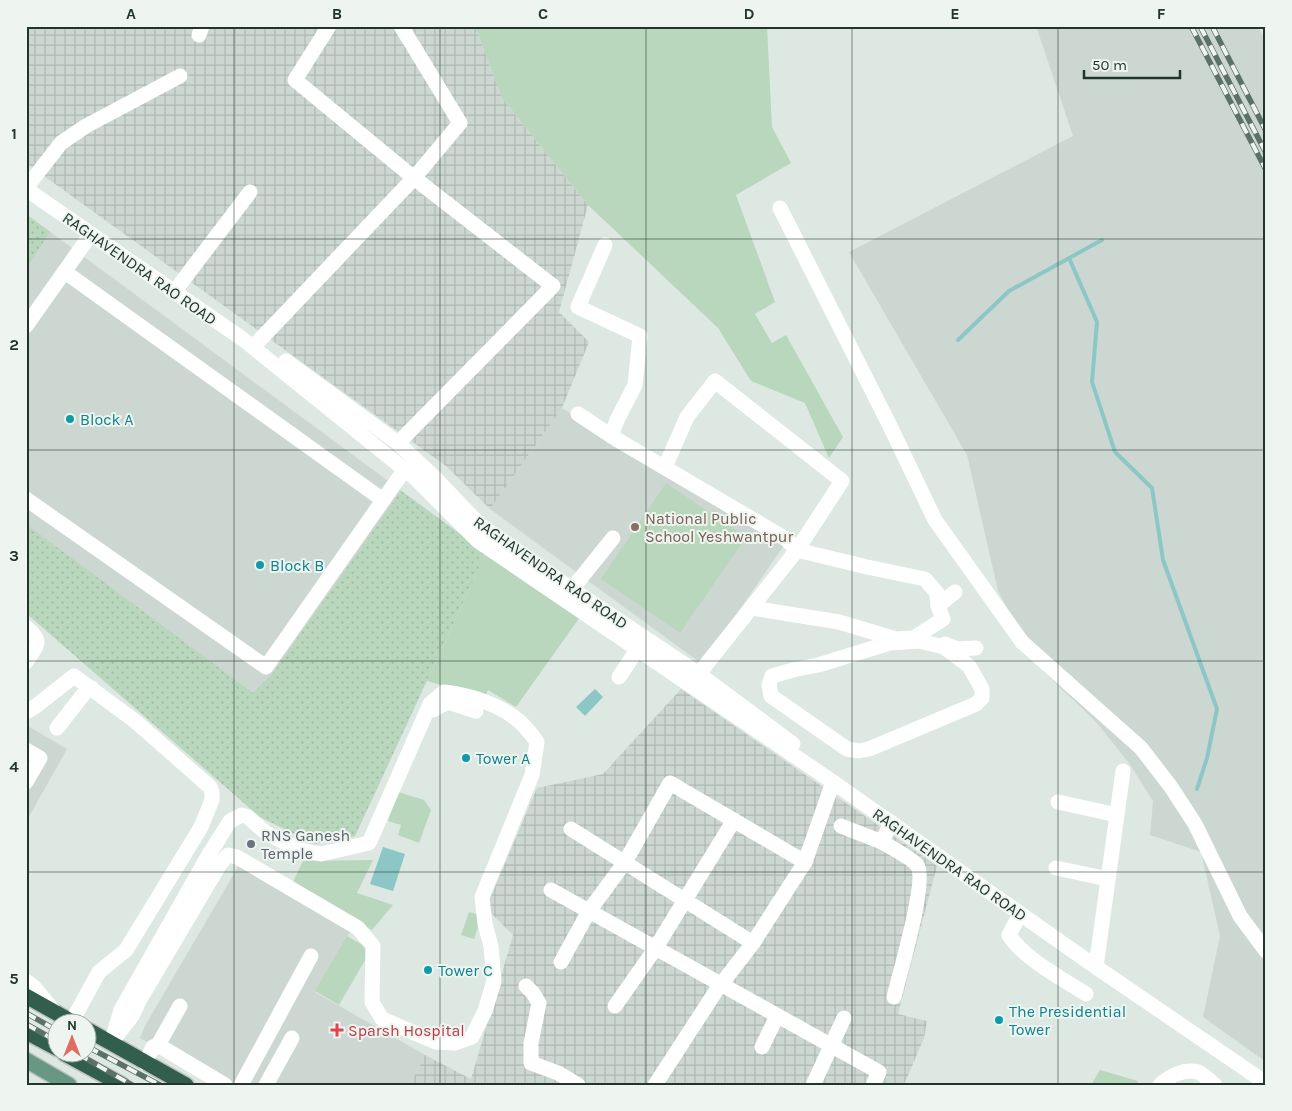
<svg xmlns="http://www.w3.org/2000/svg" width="1292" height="1111" viewBox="0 0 1292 1111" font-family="Karla,sans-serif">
<defs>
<pattern id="industrial-grid" width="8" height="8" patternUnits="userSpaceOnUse" patternTransform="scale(1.25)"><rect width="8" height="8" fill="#cdd7d1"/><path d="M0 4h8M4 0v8" fill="none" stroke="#b0b9b4"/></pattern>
<pattern id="garden-dots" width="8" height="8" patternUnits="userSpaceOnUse" patternTransform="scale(1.25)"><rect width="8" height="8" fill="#b9d7bc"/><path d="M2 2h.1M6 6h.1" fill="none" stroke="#9fb9a2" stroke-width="1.8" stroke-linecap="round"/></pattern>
</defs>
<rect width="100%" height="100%" fill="#dee8e2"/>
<g fill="#cdd7d1">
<path d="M 1036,26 L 1258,26 L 1266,42 L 1266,1062 L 1203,1017 L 1220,936 L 1201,852 L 1150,835 L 1153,801 L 1129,763 L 1096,722 L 1039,667 L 998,591 L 967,455 L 849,252 L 1073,136 Z"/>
<path d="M 26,214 L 486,553 L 355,836 L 315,844 L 260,817 L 26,613 Z"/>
<path d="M 562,408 L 785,544 L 702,664 L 490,509 Z"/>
<path d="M 26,725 L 67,749 L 26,822 Z"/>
<path d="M 239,865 L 353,927 L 315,992 L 425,1055 L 410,1085 L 222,1085 L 140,1038 L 146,1024 Z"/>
</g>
<g fill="url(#industrial-grid)">
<path d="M 26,26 L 475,26 L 502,98 L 588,205 L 559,312 L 589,342 L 562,408 L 490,509 L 446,466 L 26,163 Z"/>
<path d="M 681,689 L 937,866 L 898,1014 L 927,1021 L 924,1038 L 904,1085 L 410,1085 L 425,1055 L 471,1079 L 513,935 L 486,908 L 537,788 L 603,774 Z"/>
</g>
<g fill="#b9d7bc">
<path d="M 475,26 L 767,26 L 772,127 L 791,163 L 736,195 L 775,302 L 755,314 L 772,343 L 786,335 L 843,437 L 829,458 L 805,403 L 751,381 L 718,328 L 588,205 L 502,98 Z"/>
<path d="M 666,483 L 746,537 L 680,633 L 601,579 Z"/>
<path d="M 486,553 L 580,617 L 516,707 L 488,690 L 485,697 L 427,681 Z"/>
<path d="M 398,792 L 424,800 L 431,810 L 419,843 L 398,835 L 401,825 L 388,821 Z"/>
<path d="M 373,860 L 357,893 L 393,905 L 372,930 L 291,886 L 303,861 Z"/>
<path d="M 469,912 L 482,916 L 474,939 L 461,935 Z"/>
<path d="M 347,936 L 371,950 L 339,1005 L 315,991 Z"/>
<path d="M 1100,1070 L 1138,1081 L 1137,1085 L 1091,1085 Z"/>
</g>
<g fill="url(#garden-dots)">
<path d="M 26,214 L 50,232 L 26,269 Z"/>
<path d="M 401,491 L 486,553 L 355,836 L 315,844 L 260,817 L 26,613 L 26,524 L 253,693 L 272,674 Z"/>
</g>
<g fill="#8cc7c6">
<path d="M 595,689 L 603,697 L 585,716 L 576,707 Z"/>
<path d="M 383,847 L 405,854 L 393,891 L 370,884 Z"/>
</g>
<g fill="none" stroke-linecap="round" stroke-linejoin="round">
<g stroke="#8cc7c6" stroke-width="4">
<path d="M 1069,258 L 1097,322 L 1092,382 L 1115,452 L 1152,488 L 1163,560 L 1217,709 L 1207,758 L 1197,789"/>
<path d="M 958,340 L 1009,291 L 1102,240"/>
</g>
<g stroke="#bdc2c0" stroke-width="18">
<path id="major" d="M 26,1060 L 69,1085"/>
</g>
<g stroke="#bdc2c0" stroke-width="18">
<g id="highway">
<path d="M 26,996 L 76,1024"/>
<path d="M 88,1030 L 186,1085"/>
<path d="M 26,1032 L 58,1049"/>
<path d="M 65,1054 L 122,1085"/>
</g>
</g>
<g stroke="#fff" stroke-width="15">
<path d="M 329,26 L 295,80 L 414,178 L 460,123 L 401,26"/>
<path d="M 199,35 L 202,26"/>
<path d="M 26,188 L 61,143 L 86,126 L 180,76"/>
<path d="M 26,189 L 244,340 L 415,478 L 478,541 L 833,782 L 1096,967 L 1266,1083"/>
<path d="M 780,208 L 890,426 L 935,520 L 1022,642 L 1141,748 L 1171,787 L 1195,824 L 1240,916 L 1266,951"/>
<path d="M 605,245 L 578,307 L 640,336 L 635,385 L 617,420 L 611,436"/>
<path d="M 65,272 L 383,500"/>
<path d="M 174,292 L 250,192"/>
<path d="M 26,326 L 91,234"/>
<path d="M 253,347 L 414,178 L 553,286 L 398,443"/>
<path d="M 286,361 L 398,443 L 434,477 L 480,525 L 567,586 L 699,674 L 793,744"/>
<path d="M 578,414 L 616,439 L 786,539 L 797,550 L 867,567 L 925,579 L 937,593 L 938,606 L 943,619 L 914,638 L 896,639 L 839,622 L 752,608"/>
<path d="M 665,467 L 687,417 L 715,381 L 842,481 L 797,550 L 693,681"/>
<path d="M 26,499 L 266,667 L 405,469"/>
<path d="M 572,589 L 613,538"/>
<path d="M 938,606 L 955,592"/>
<path d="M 26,627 C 44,642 37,645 26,662"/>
<path d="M 919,641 L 944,647 L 969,666 L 982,689 L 982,698 L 976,704 L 869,749 L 859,751 L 847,749 L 771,696 L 769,685 L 772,676 L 793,670 L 818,665 L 890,643 Z"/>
<path d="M 945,644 L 957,649 L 976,648"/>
<path d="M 619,677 L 637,650"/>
<path d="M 444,692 C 470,695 499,704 519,721 C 526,727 532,735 537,742 L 532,775 L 482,897 L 485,924 L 491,946 L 494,981 L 485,1011 L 472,1037 L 455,1043 L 436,1042 L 382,1019 L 372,1002 L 373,946 L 358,928 L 237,857 L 228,855 L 220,864 L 139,1001 L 132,1016 L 111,1043 L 121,1010 L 208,856 L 230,821 L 242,815 L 248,817 L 266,833 L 300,850 L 321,854 L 369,843 L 430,704 Z"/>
<path d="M 433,710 L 448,702 L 476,711"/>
<path d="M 26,712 L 36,706 L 74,676 L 135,721 L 210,787 L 212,792 L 212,800 L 201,827 L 126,950 L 99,972 L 72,1021"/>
<path d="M 57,728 L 86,691 L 92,688"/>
<path d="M 26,750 L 40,758 L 26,782"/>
<path d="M 1058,802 L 1117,815"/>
<path d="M 891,822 L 882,842 C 889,846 914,860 917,865 C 928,879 899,976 894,997"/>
<path d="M 841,826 L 882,842"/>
<path d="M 571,829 L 753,943"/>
<path d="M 1056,868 L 1108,879"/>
<path d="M 551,890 L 879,1072 L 873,1085"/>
<path d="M 1020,914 L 1009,935 C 1023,958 1063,979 1086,994"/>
<path d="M 561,962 L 589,911 L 625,862 L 670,783 L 805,862"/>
<path d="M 1096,967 L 1123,771"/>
<path d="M 26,981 L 34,987 L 54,1011"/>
<path d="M 526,986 L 533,993 L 539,1003 L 531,1043 L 531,1063 L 558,1073 L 578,1085"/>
<path d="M 615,1006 L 655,949 L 734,820"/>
<path d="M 158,1045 L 180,1006"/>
<path d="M 762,1047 L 777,1016"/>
<path d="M 145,1063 L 153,1047 L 158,1045 L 225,1085"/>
<path d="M 241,1085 L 311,956"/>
<path d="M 266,1085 L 292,1038"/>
<path d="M 655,1085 L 716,991 L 753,943 L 805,862 L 833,782"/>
<path d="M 813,1085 L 844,1018"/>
<path d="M 1160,1085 C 1169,1076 1185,1068 1198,1072 C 1203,1074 1210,1081 1215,1085"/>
</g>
<use href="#major" stroke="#689884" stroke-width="15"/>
<use href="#highway" stroke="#315e4d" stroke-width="15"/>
<g stroke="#5c7168" stroke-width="5.5">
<g id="rail">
<path d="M 1191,26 L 1266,170"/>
<path d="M 1200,26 L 1266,153"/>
<path d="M 1212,26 L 1266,131"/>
<path d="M 26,1013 L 58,1031"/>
<path d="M 26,1024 L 58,1042"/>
<path d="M 88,1047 L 160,1085"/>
<path d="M 78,1054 L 132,1085"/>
</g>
</g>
<use href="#rail" stroke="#eef5f0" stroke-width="4" stroke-dasharray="11" stroke-linecap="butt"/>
</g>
<path fill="none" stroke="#22352d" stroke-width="1" stroke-opacity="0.55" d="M 234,26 L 234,1085M 440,26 L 440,1085M 646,26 L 646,1085M 852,26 L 852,1085M 1058,26 L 1058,1085M 26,239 L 1266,239M 26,450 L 1266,450M 26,661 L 1266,661M 26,872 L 1266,872"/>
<g fill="#0f9aa8" stroke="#eef5f0" stroke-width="2">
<circle cx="70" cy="419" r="5"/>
<circle cx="260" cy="565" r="5"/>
<circle cx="466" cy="758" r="5"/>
<circle cx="428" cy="970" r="5"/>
<circle cx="999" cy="1020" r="5"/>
</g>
<circle fill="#8d6e63" stroke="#eef5f0" stroke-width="2" cx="635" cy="527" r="5"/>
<circle fill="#6b7280" stroke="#eef5f0" stroke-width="2" cx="251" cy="844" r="5"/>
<path fill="#e0444e" stroke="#eef5f0" stroke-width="2" d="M334.5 1022.5h5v5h5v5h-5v5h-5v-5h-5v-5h5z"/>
<g text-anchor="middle" stroke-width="4" stroke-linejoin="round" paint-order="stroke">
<g font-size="16" fill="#22352d" stroke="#eef5f0">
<text transform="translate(140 268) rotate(35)" y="6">RAGHAVENDRA RAO ROAD</text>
<text transform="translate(551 572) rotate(35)" y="6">RAGHAVENDRA RAO ROAD</text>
<text transform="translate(950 864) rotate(35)" y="6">RAGHAVENDRA RAO ROAD</text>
</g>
<g font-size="16" fill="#0d838f" stroke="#eef5f0" text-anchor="start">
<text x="80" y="425">Block A</text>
<text x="270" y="571">Block B</text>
<text x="476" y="764">Tower A</text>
<text x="438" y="976">Tower C</text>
<text x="1009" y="1017">The Presidential<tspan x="1009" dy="18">Tower</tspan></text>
</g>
<g font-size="16" fill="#785e54" stroke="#eef5f0" text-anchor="start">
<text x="645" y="524">National Public<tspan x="645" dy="18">School Yeshwantpur</tspan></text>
</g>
<g font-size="16" fill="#5b616d" stroke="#eef5f0" text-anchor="start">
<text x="261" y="841">RNS Ganesh<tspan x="261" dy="18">Temple</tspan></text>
</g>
<g font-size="16" fill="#be3a42" stroke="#eef5f0" text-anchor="start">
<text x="348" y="1036">Sparsh Hospital</text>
</g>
</g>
<rect width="1292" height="1111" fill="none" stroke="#eef5f0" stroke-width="55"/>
<g transform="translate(72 1038)"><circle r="24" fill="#eef5f0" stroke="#9ca8a2"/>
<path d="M0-4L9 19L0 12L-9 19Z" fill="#e06d64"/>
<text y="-8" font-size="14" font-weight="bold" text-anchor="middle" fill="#22352d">N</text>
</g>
<path d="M1084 70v8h96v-8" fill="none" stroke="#22352d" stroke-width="2.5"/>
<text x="1092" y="70" font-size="15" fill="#22352d" stroke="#eef5f0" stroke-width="4" paint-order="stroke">50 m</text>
<rect x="28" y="28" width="1236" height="1056" fill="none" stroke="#22352d" stroke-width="2"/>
<g font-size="16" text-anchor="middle" font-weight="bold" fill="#22352d">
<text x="131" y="19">A</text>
<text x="337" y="19">B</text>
<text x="543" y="19">C</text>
<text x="749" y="19">D</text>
<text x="955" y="19">E</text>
<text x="1161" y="19">F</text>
<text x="14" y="139">1</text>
<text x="14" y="350">2</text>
<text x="14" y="561">3</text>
<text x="14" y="772">4</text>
<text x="14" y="984">5</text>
</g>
</svg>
